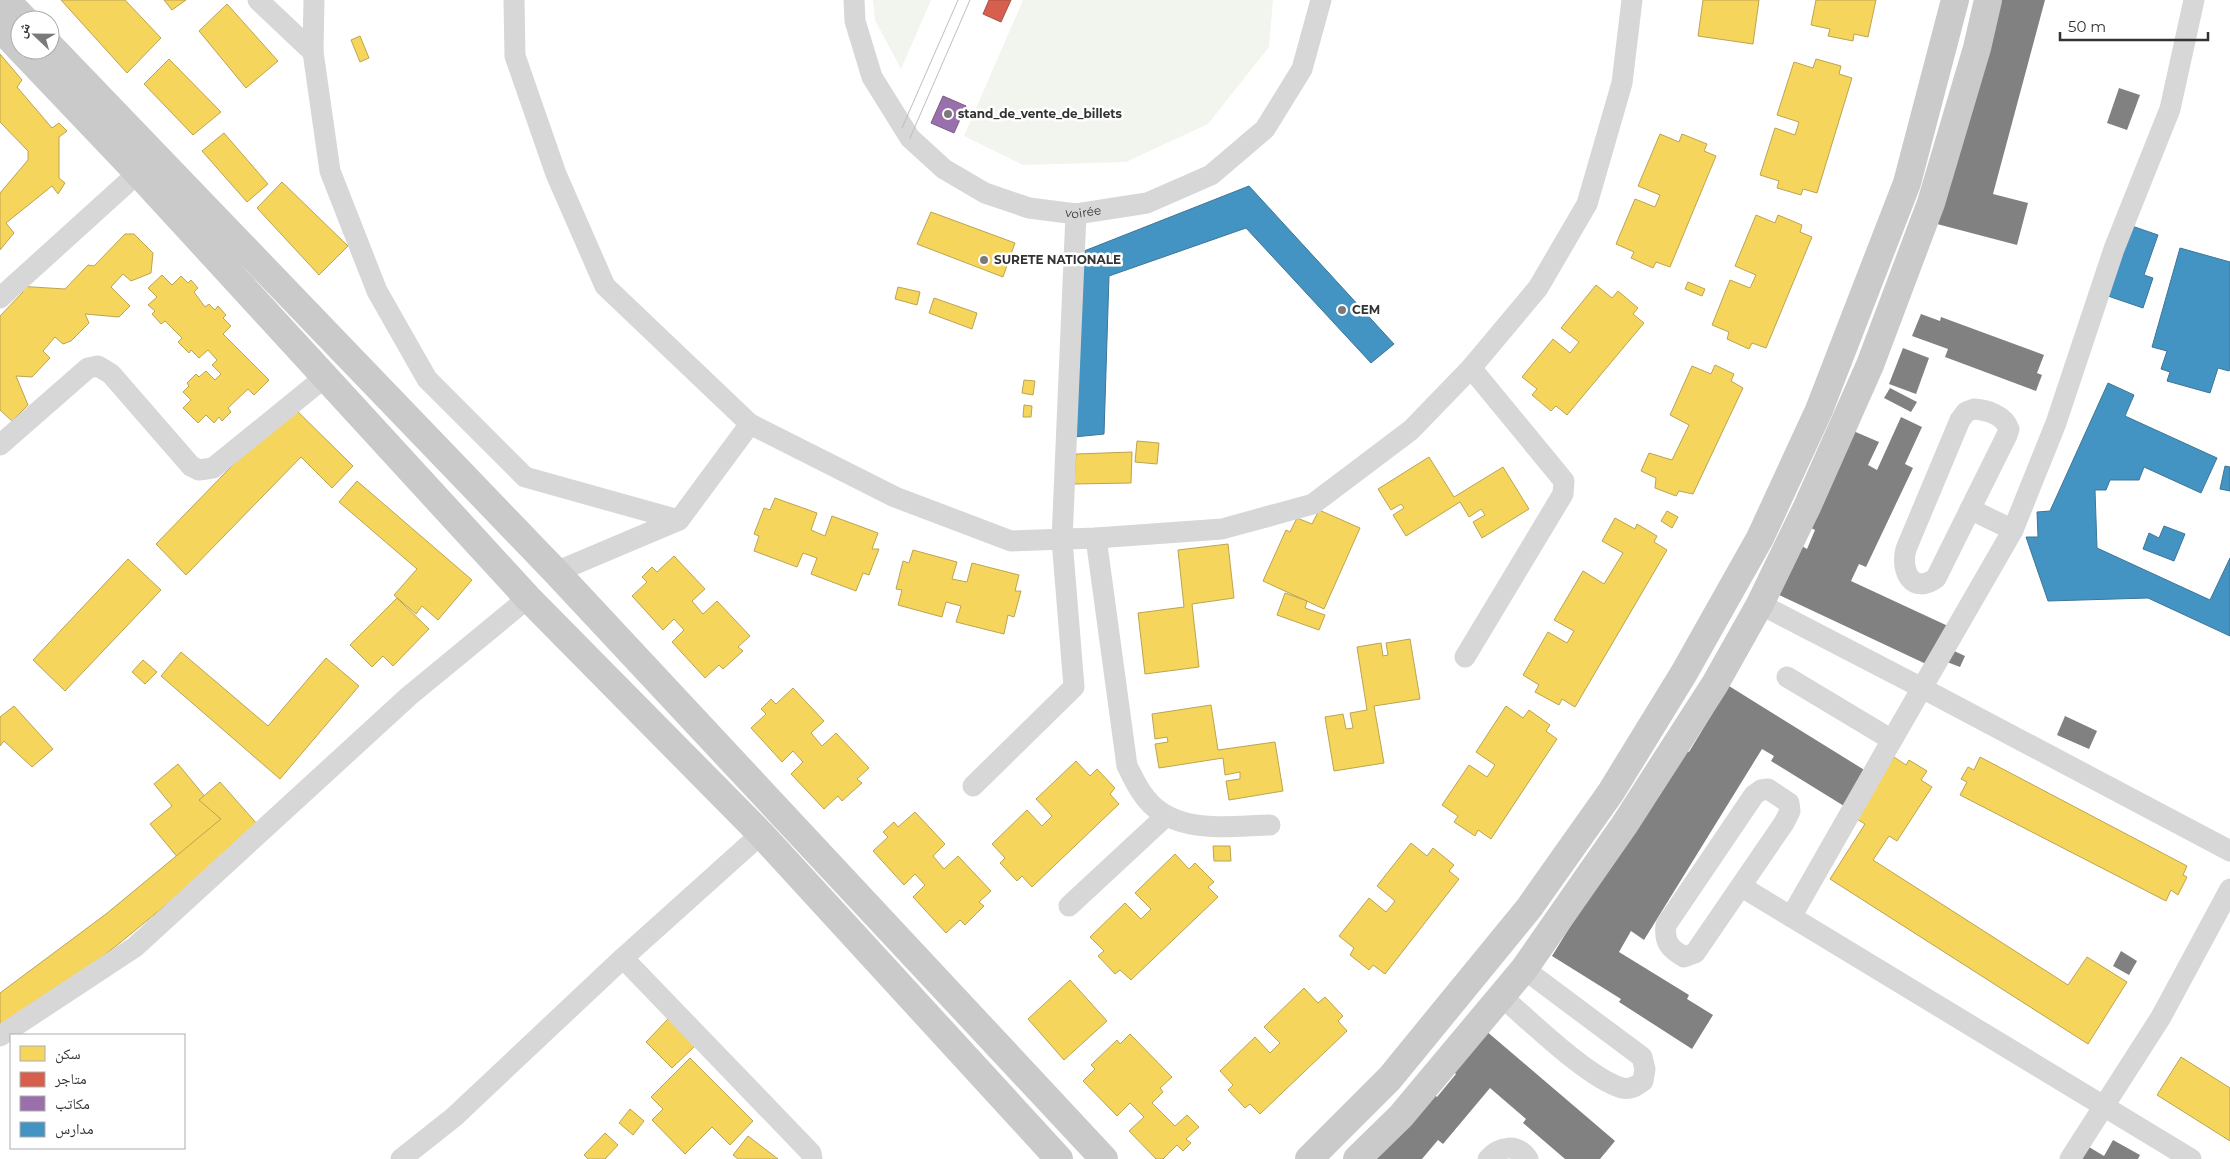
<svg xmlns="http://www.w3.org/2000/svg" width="2230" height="1159" viewBox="0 0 2230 1159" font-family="Montserrat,'Noto Naskh Arabic',sans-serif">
<rect width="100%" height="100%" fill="#fff"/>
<g fill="#f1f5ed">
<path d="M 873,0 L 931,0 L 901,69 L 875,20 Z"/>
<path d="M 1023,0 L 1273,0 L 1269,47 L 1208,124 L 1126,162 L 1023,165 L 964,136 Z"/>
</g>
<g fill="#f6d55c" stroke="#bca450">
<path d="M 61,0 L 125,0 L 161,38 L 127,73 Z"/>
<path d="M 164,0 L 186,0 L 172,10 Z"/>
<path d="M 1703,0 L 1759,0 L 1753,44 L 1698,36 Z"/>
<path d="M 1816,0 L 1876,0 L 1868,37 L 1854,34 L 1853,41 L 1828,36 L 1830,29 L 1811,25 Z"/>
<path d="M 227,4 L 278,61 L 246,88 L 199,31 Z"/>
<path d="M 360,36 L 369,58 L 360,62 L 351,40 Z"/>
<path d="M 0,54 L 22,80 L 17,87 L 52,128 L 59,123 L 67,131 L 59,137 L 59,178 L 65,183 L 58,194 L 52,186 L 6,223 L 14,233 L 0,250 L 0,193 L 28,160 L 28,151 L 0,122 Z"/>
<path d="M 169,59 L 221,112 L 193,135 L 144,84 Z"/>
<path d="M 1816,59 L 1841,66 L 1839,74 L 1852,78 L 1817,193 L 1803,189 L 1801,195 L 1777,188 L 1779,181 L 1760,175 L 1775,128 L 1795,135 L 1799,122 L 1777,115 L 1794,62 L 1813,68 Z"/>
<path d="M 224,133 L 268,184 L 247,202 L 202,151 Z"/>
<path d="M 1660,134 L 1679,142 L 1682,134 L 1707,144 L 1704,151 L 1716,156 L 1670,267 L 1656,262 L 1653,268 L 1631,258 L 1634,252 L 1616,244 L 1635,199 L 1655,207 L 1660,195 L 1638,186 Z"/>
<path d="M 282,182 L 348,246 L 319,275 L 257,208 Z"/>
<path d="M 931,212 L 1015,243 L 1003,277 L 917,244 Z"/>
<path d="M 1756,215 L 1775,223 L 1778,215 L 1802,225 L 1800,232 L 1812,237 L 1766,348 L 1752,343 L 1749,349 L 1727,339 L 1729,332 L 1712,325 L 1730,280 L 1750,288 L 1756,275 L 1735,266 Z"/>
<path d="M 125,234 L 134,234 L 153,253 L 151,273 L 131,281 L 123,274 L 111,287 L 130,306 L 119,317 L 85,314 L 89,323 L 71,341 L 63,344 L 55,337 L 43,351 L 50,358 L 32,377 L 16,376 L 28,405 L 12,421 L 0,410 L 0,316 L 23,292 L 17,286 L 65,289 L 88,265 L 94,266 Z"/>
<path d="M 162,275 L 172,285 L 181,276 L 188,283 L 191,280 L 198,288 L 194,292 L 205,307 L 209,304 L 215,310 L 218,306 L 226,315 L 223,318 L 231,326 L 223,334 L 269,380 L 254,395 L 248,389 L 228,408 L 231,412 L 222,421 L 219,417 L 214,423 L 206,415 L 198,423 L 183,408 L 191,400 L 183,392 L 189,386 L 187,383 L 196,374 L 199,377 L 206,371 L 215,380 L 221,374 L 212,365 L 217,360 L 208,350 L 199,358 L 191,350 L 189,353 L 178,342 L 182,338 L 165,321 L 161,324 L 152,314 L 155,311 L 148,305 L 157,297 L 148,288 Z"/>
<path d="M 1688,282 L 1705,289 L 1702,296 L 1685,289 Z"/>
<path d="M 1596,285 L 1612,298 L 1618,291 L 1638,308 L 1633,314 L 1644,323 L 1567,415 L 1556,406 L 1551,411 L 1532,395 L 1537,389 L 1522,377 L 1553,339 L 1570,353 L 1579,342 L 1561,328 Z"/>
<path d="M 898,287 L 920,292 L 917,305 L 895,299 Z"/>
<path d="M 934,298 L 977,313 L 972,329 L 929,313 Z"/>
<path d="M 1715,365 L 1734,374 L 1731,381 L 1743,388 L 1693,494 L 1679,491 L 1676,496 L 1655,488 L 1656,478 L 1641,471 L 1649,453 L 1672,460 L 1689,425 L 1670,415 L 1692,366 L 1711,374 Z"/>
<path d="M 1024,380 L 1035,381 L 1033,395 L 1022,393 Z"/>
<path d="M 291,405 L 353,466 L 332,488 L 301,457 L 186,575 L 156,544 Z"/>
<path d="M 1024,405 L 1032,406 L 1031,417 L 1023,417 Z"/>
<path d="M 1137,441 L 1159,443 L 1157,464 L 1135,462 Z"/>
<path d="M 1132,452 L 1131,483 L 1074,484 L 1076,454 Z"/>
<path d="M 1429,457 L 1454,497 L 1503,467 L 1529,509 L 1482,538 L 1473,522 L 1485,515 L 1481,509 L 1469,517 L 1460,502 L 1406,536 L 1393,515 L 1404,508 L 1401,504 L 1391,510 L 1378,489 Z"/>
<path d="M 357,481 L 472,580 L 438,620 L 422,606 L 416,614 L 394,595 L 417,569 L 339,502 Z"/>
<path d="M 775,498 L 817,513 L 811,530 L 825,536 L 832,516 L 878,533 L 872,549 L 879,549 L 869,575 L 863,573 L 856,591 L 811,574 L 817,558 L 803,553 L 797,567 L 754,551 L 759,536 L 754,534 L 764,508 L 770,510 Z"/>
<path d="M 1319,510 L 1360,528 L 1324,609 L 1263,581 L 1286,530 L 1290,532 L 1297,518 L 1312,524 Z"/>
<path d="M 1667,511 L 1678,517 L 1672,528 L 1661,521 Z"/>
<path d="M 1615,518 L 1635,529 L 1637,524 L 1657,536 L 1654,542 L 1667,550 L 1575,707 L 1562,699 L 1559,705 L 1535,692 L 1539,685 L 1523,675 L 1548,632 L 1567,643 L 1574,631 L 1554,620 L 1583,571 L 1604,584 L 1623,553 L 1602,541 Z"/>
<path d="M 1228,544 L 1234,598 L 1192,604 L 1199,667 L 1145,674 L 1138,613 L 1184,607 L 1178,550 Z"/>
<path d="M 913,550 L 957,562 L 952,579 L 967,582 L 972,563 L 1019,575 L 1015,591 L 1021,591 L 1014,617 L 1008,615 L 1004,634 L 956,622 L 961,606 L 946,602 L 942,617 L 898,605 L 902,590 L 896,589 L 903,561 L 909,563 Z"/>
<path d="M 674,556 L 705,589 L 692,601 L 703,614 L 717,601 L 750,636 L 738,647 L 743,651 L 723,669 L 719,665 L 705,678 L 672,642 L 684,630 L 674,619 L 663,630 L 632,596 L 647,582 L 642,577 L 652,567 L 657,572 Z"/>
<path d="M 128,559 L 161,590 L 65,691 L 33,660 Z"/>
<path d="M 1285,593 L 1307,601 L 1305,608 L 1325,615 L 1319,630 L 1277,615 Z"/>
<path d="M 397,598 L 429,629 L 393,666 L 383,656 L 372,667 L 350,645 Z"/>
<path d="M 1410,639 L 1420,699 L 1374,706 L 1384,763 L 1334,771 L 1325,717 L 1343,714 L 1346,729 L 1353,728 L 1350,713 L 1367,710 L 1357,647 L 1381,643 L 1383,656 L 1388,655 L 1386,643 Z"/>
<path d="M 181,652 L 268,726 L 326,658 L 359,686 L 280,779 L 161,676 Z"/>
<path d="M 143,660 L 157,672 L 145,684 L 132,672 Z"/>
<path d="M 793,688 L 824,721 L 811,733 L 822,746 L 836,733 L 869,768 L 857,779 L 862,783 L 842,801 L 838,796 L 824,809 L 791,774 L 803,762 L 793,751 L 782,762 L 751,728 L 766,714 L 761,709 L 771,699 L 776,704 Z"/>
<path d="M 1211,705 L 1218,750 L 1275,742 L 1283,791 L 1229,800 L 1226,781 L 1240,779 L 1240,772 L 1225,775 L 1223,758 L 1159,768 L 1155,744 L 1168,742 L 1167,737 L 1155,739 L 1152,714 Z"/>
<path d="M 14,706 L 53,749 L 32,767 L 4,741 L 0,746 L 0,717 Z"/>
<path d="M 1506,706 L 1523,718 L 1529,710 L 1550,725 L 1546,731 L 1557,739 L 1491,839 L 1478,830 L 1475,836 L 1454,822 L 1458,816 L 1442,805 L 1469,765 L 1487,777 L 1495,765 L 1476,752 Z"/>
<path d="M 1894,757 L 1906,765 L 1909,760 L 1927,771 L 1921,780 L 1932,787 L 1897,841 L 1889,836 L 1873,860 L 2068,985 L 2087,957 L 2127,982 L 2088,1044 L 1830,879 L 1865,824 L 1855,818 Z"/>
<path d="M 1980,757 L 2187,866 L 2183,875 L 2187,877 L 2178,895 L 2171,890 L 2166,901 L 1960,795 L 1967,782 L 1961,779 L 1968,767 L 1974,770 Z"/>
<path d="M 1076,761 L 1090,776 L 1097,769 L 1115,788 L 1110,794 L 1119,804 L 1032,887 L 1022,876 L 1017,881 L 1000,863 L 1005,858 L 992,844 L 1027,810 L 1042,826 L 1052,816 L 1036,799 Z"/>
<path d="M 178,764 L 225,821 L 179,859 L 150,824 L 172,806 L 154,784 Z"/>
<path d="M 220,782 L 258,825 L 235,848 L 121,942 L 64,987 L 0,1029 L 0,993 L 106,914 L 221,819 L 199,800 Z"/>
<path d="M 915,812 L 945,844 L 933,856 L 944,869 L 958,856 L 991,891 L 979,902 L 984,906 L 965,925 L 960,920 L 946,933 L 913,897 L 925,885 L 915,874 L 904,885 L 873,851 L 888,837 L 883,832 L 894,822 L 898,827 Z"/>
<path d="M 1411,843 L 1427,856 L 1433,848 L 1454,865 L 1449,871 L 1459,879 L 1385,974 L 1373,965 L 1369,970 L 1350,955 L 1354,948 L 1339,936 L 1369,898 L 1386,912 L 1395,901 L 1377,886 Z"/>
<path d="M 1213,846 L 1230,846 L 1231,861 L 1214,861 Z"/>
<path d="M 1175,854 L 1189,869 L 1195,863 L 1214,882 L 1208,887 L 1218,897 L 1131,980 L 1120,970 L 1115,974 L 1098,956 L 1104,951 L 1090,937 L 1125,903 L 1141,919 L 1151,909 L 1135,893 Z"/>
<path d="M 1070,980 L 1107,1021 L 1064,1060 L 1028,1019 Z"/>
<path d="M 1304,988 L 1318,1003 L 1325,997 L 1343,1016 L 1338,1021 L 1347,1031 L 1260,1114 L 1250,1104 L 1245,1108 L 1228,1090 L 1233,1085 L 1220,1071 L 1255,1037 L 1270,1053 L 1280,1043 L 1264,1027 Z"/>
<path d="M 668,1019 L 695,1046 L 672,1068 L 646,1042 Z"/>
<path d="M 1130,1034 L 1172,1077 L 1160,1088 L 1163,1092 L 1152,1103 L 1175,1126 L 1187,1115 L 1199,1127 L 1186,1139 L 1191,1143 L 1183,1151 L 1177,1145 L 1163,1159 L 1156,1159 L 1129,1131 L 1144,1117 L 1130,1103 L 1117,1116 L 1083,1081 L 1095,1069 L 1091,1065 L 1117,1040 L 1120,1044 Z"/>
<path d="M 2181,1057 L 2230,1088 L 2230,1141 L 2157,1095 Z"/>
<path d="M 690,1058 L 753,1121 L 730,1145 L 712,1127 L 685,1154 L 652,1120 L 663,1109 L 651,1097 Z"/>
<path d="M 630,1109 L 644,1121 L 633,1135 L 619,1123 Z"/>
<path d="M 605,1133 L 618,1145 L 605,1159 L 588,1159 L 584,1155 Z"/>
<path d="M 748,1136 L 778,1159 L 738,1159 L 733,1155 Z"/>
</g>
<path fill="#d6604d" stroke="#a55245" d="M 989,0 L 1011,0 L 1001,22 L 983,14 Z"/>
<path fill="#9970ab" stroke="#7a5e87" d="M 943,96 L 966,106 L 954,133 L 931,123 Z"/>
<g fill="#4393c3" stroke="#3e7698">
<path d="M 1249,186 L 1394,344 L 1371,363 L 1246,228 L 1109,276 L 1104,434 L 1074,437 L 1079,253 Z"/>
<path d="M 2129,225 L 2158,235 L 2144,275 L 2153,278 L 2143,308 L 2105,295 Z"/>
<path d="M 2180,248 L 2230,262 L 2230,369 L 2229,371 L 2218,368 L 2210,393 L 2167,381 L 2170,372 L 2161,369 L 2167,351 L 2152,347 Z"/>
<path d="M 2108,383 L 2134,395 L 2125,416 L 2217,458 L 2201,493 L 2144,467 L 2139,480 L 2110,480 L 2106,490 L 2095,490 L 2097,548 L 2210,600 L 2230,558 L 2230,636 L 2148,598 L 2048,601 L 2026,537 L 2038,537 L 2037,512 L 2050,511 Z"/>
<path d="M 2225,466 L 2230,467 L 2230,491 L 2220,489 Z"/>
<path d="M 2164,526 L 2185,534 L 2174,561 L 2143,549 L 2149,533 L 2159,538 Z"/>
</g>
<g fill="#818181">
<path d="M 1996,0 L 2045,0 L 1993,194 L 2028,203 L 2017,245 L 1937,224 Z"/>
<path d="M 2119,88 L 2140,95 L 2127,130 L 2107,123 Z"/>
<path d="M 1921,314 L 1940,321 L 1941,317 L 2044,355 L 2037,373 L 2042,375 L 2036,391 L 1945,357 L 1948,349 L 1912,336 Z"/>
<path d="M 1903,348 L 1929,358 L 1916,394 L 1889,384 Z"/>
<path d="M 1890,388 L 1917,402 L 1911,412 L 1884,398 Z"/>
<path d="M 1901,417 L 1922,427 L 1905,464 L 1913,468 L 1866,567 L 1859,564 L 1851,581 L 1948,626 L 1926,664 L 1777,594 L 1800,545 L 1807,549 L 1815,530 L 1807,526 L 1851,430 L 1879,442 L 1868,465 L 1877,470 Z"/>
<path d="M 1952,650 L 1965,656 L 1960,667 L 1947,662 Z"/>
<path d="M 1729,686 L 1866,771 L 1844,806 L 1771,761 L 1774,756 L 1762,749 L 1644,940 L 1631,931 L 1619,952 L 1689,995 L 1687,999 L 1713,1015 L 1692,1049 L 1619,1002 L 1621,999 L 1552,956 L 1681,747 L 1689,752 Z"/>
<path d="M 2065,716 L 2097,731 L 2089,749 L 2057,735 Z"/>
<path d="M 2121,951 L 2137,961 L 2129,975 L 2113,966 Z"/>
<path d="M 1485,1030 L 1615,1141 L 1600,1159 L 1565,1159 L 1523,1123 L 1526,1119 L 1490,1088 L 1443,1144 L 1438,1140 L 1422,1159 L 1370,1159 L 1429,1090 L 1437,1097 L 1456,1074 L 1451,1070 Z"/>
<path d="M 2113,1140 L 2140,1155 L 2138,1159 L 2082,1159 L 2089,1147 L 2104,1156 Z"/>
</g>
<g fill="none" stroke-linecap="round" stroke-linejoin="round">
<g stroke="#d7d7d7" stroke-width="21">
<path d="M 258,0 L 313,52"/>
<path d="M 314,0 L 313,52 L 330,171 L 377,291 L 427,379 L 525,477 L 679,520"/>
<path d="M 514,0 L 515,56 L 556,174 L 605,286 L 750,424 L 895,497 L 1011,541 L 1096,538 L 1222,529 L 1313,504 L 1411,430 L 1471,368 L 1538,288 L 1587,204 L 1622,83 L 1632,0"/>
<path id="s1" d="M 854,0 L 855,21 L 872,77 L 910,138 L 944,169 L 985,193 L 1029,208 L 1076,214 L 1147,203 L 1211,175 L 1265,129 L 1302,69 L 1321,0"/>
<path d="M 0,298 L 149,163"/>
<path d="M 1974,409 C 1987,410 2004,415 2009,429 L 2007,435 L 1936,578 C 1913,595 1900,572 1906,549 L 1960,420 L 1966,412 Z"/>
<path d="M 0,445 L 88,368 L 98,366 L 111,374 L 191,466 L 199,470 L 213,468 L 325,377"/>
<path d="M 1970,509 L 2013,530"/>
<path d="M 1096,538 L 1127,766 C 1132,775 1136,785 1142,793 C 1170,836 1226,826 1270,825"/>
<path d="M 556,572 L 679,520 L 750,424"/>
<path d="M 1760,604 L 1922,688 L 2230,851"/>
<path d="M 1465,657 L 1563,494 L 1564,481 L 1471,368"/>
<path d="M 1787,677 L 1892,740 L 2013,530 L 2056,423 L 2114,249 L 2170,109 L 2194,0"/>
<path d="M 973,786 L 1074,687 L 1062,540 L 1076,214"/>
<path d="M 1768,789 L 1789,803 L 1790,811 L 1784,823 L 1695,953 L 1684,957 C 1669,948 1664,942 1666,925 L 1754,795 L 1761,790 Z"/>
<path d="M 1742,887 L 2191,1159"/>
<path d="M 1069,906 L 1166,816"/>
<path d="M 1791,917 L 1892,740"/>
<path d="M 623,958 L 811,1153 L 812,1159"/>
<path d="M 1501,996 C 1529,1020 1589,1079 1622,1088 C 1631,1090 1636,1086 1643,1081 L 1645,1069 L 1642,1057 L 1524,969"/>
<path d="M 0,1036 L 135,947 L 409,696 L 528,598"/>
<path d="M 401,1159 L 454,1117 L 623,958 L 761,834"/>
<path d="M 1488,1159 C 1500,1146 1517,1143 1528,1159"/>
<path d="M 2070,1159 L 2161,1017 L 2230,889"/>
</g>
<g stroke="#cacaca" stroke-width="28">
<path d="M 6,0 L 25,20"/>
<path d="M 0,28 L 20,49"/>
<path d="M 50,46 L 556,572 L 1104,1159"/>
<path d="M 21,50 L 139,174 L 528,598 L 761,834 L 1059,1159"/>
<path d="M 1309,1159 L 1390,1078 L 1529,908 L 1611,792 L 1684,673 L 1760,538 L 1819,410 L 1907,183 L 1955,0"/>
<path d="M 1357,1159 L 1401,1116 L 1524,969 L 1625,824 L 1715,684 L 1760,604 L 1807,507 L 1870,365 L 1931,203 L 1977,48 L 1988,0"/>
</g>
<g stroke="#bebebe" stroke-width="1">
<path d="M 902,128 L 958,0"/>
<path d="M 910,138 L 970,0"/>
</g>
</g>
<g fill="#7a7a7a" stroke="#fff" stroke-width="2">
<circle cx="948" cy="114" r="5"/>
<circle cx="984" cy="260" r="5"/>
<circle cx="1342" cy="310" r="5"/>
</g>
<g text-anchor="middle" stroke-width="5" stroke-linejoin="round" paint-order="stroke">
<g font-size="12" font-weight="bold" fill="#333" stroke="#fff" text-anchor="start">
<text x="958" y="118">stand_de_vente_de_billets</text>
<text x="994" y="264">SURETE NATIONALE</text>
<text x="1352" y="314">CEM</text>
</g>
<g font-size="12" fill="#333" stroke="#fff">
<text dy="4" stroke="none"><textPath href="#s1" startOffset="346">voirée</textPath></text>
</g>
</g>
<rect x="10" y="1034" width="175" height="115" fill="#ffffff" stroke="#adadad"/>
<rect x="20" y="1046" width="25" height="15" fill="#f6d55c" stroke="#adadad"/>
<text x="55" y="1059" font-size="15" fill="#333333">سكن</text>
<rect x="20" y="1072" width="25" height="15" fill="#d6604d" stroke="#adadad"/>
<text x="55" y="1084" font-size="15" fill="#333333">متاجر</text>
<rect x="20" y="1096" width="25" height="15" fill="#9970ab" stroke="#adadad"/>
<text x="55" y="1109" font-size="15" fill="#333333">مكاتب</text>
<rect x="20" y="1122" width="25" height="15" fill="#4393c3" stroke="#adadad"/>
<text x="55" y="1134" font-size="15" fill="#333333">مدارس</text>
<g transform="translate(35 35) rotate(292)"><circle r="24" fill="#ffffff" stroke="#adadad"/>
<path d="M0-4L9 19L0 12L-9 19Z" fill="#7a7a7a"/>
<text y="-8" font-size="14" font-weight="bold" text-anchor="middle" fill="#333333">ش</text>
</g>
<path d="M2060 32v8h148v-8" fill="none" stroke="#333333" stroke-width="2.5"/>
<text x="2068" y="32" font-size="15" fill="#333333" stroke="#ffffff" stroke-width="4" paint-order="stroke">50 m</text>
</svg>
